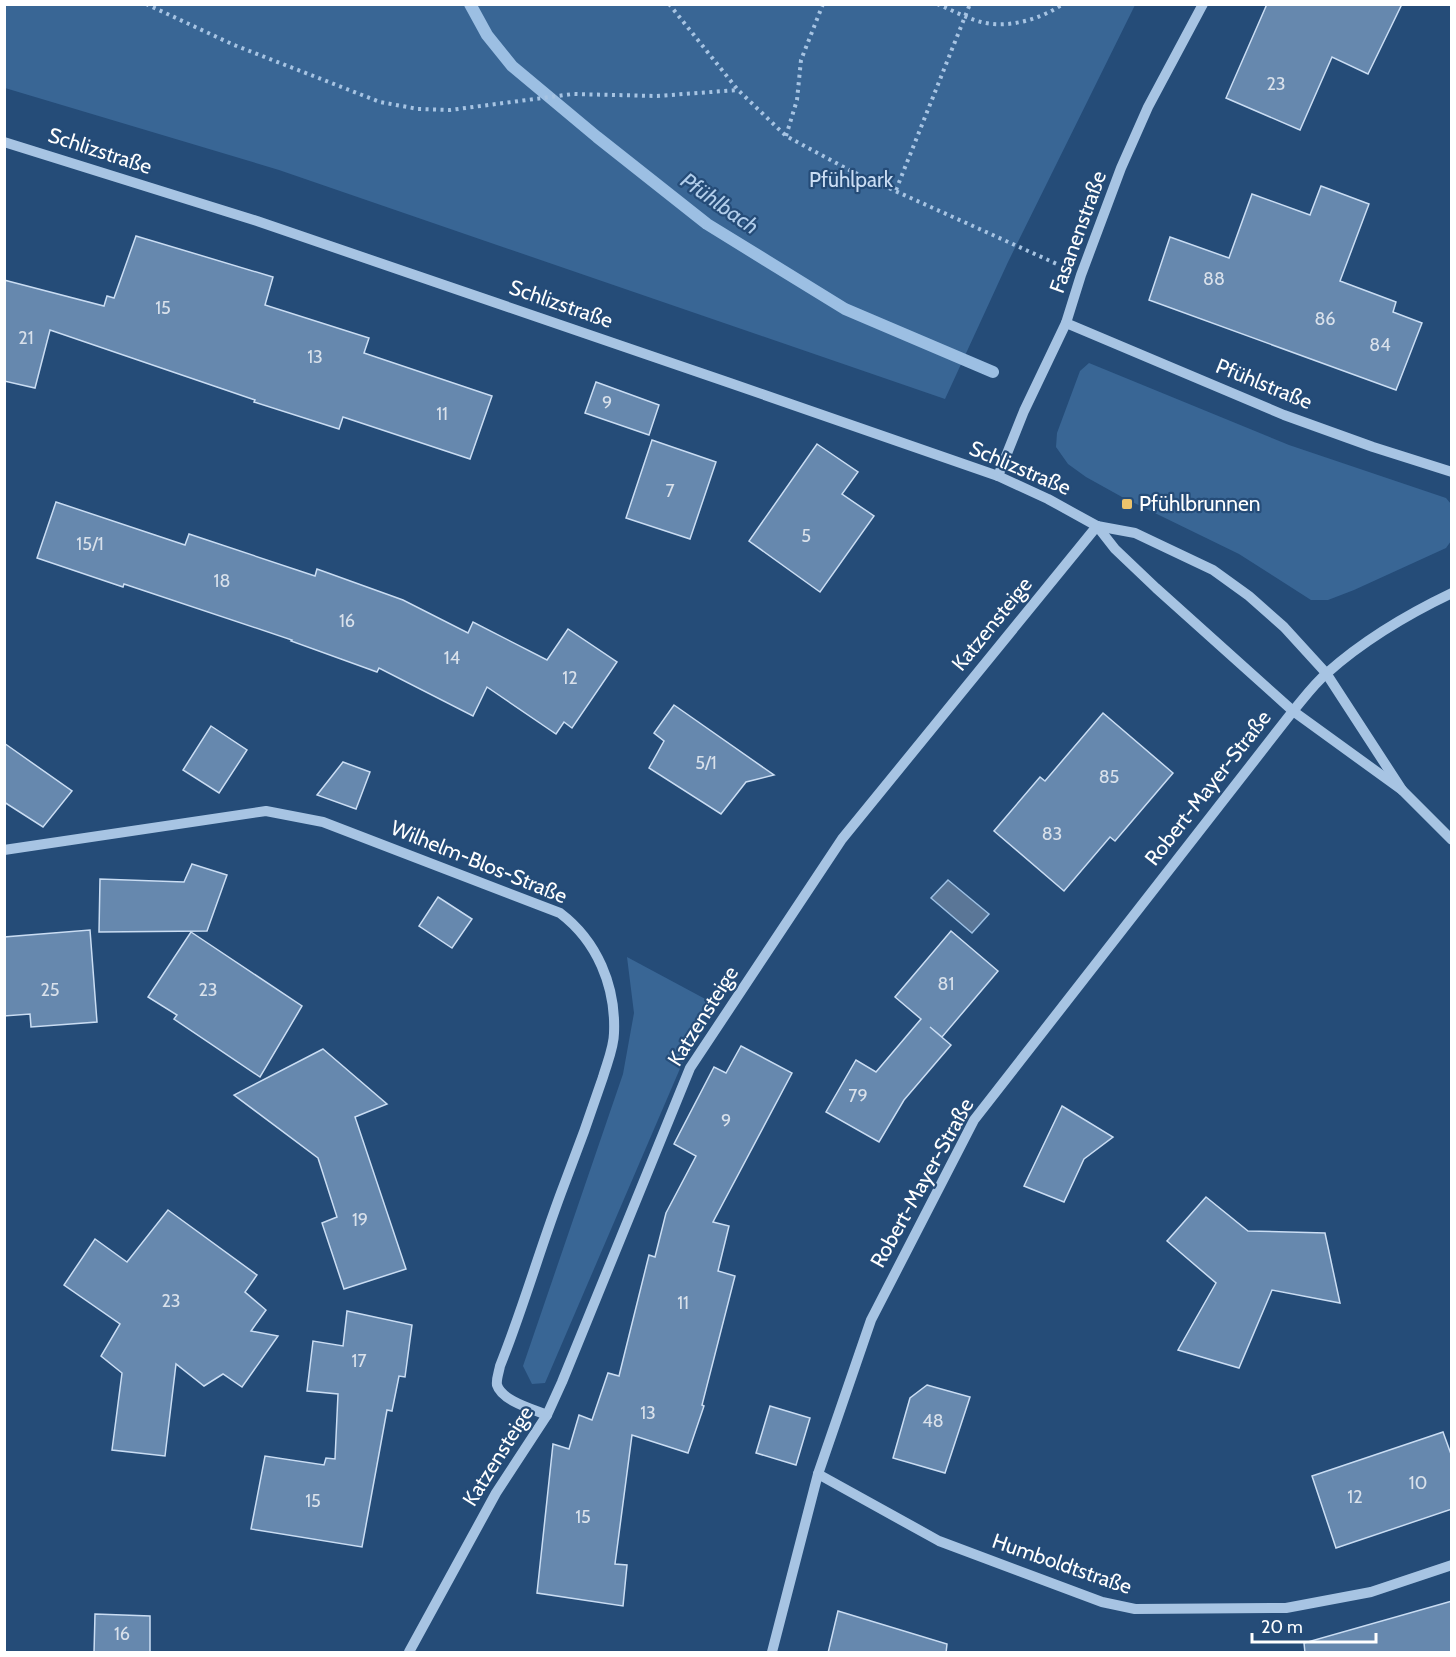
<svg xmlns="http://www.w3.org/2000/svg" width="1456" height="1657" viewBox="0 0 1456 1657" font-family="Cabin,sans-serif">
<rect width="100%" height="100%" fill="#254c78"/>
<g fill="#396695">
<path d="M 4,5 L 5,4 L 1135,5 L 1008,262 L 945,399 L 279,170 L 5,88 Z"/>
<path d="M 1089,363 L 1289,445 L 1446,498 L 1451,504 L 1451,541 L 1446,548 L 1354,590 L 1328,600 L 1311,600 L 1239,554 L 1122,497 L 1086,477 L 1068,464 L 1056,447 L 1057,433 L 1080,371 Z"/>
<path d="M 627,957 L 709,1001 L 545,1383 L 532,1384 L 523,1366 L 623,1074 L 634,1013 Z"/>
</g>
<path fill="#5a7697" stroke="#9cbfe3" stroke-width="1.5" d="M 948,880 L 989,914 L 972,933 L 931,898 Z"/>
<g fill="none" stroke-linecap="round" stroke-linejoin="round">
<path stroke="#9cbfe3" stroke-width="12" d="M 470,4 L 487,35 L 512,66 L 597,137 L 707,224 L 845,309 L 993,372"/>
</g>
<g fill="#6688ae" stroke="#caddf3" stroke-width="1.5">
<path d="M 1267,4 L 1402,4 L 1368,74 L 1332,57 L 1300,130 L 1226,98 Z"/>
<path d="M 1321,186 L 1369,204 L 1340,281 L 1396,302 L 1393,312 L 1422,323 L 1396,390 L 1149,300 L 1170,237 L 1229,258 L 1252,194 L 1310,215 Z"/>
<path d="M 136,236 L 273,277 L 265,305 L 369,338 L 364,353 L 492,396 L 470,459 L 343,417 L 339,429 L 254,402 L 255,400 L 50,330 L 35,388 L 4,381 L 4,280 L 104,306 L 107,296 L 114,298 Z"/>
<path d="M 596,382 L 659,405 L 649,435 L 585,413 Z"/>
<path d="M 652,440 L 716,462 L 690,539 L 626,518 Z"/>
<path d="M 817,444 L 858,472 L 842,494 L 874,516 L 820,592 L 749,541 Z"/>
<path d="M 56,502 L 185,545 L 189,534 L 315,576 L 317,569 L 403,600 L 468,633 L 473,622 L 547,660 L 568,629 L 617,662 L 572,728 L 564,722 L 556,734 L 487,687 L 473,716 L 379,668 L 377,672 L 291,641 L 292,640 L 124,584 L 123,587 L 37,558 Z"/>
<path d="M 674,705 L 774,775 L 746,782 L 721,814 L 649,768 L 664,741 L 654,733 Z"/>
<path d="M 1103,713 L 1173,773 L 1115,841 L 1110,837 L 1064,891 L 994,831 L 1040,777 L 1045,781 Z"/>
<path d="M 211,726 L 247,750 L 219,793 L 183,770 Z"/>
<path d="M 4,743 L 72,791 L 43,827 L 4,802 Z"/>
<path d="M 343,762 L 370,772 L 356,809 L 317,795 Z"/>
<path d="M 192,864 L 227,875 L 207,931 L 99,932 L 100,879 L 184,882 Z"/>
<path d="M 438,897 L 472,919 L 452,948 L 419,926 Z"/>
<path d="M 90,930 L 97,1022 L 31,1027 L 30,1014 L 4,1016 L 4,937 Z"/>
<path d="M 951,931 L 998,971 L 942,1037 L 930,1027 L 951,1045 L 904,1100 L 879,1142 L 826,1112 L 856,1060 L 876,1072 L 921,1019 L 895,997 Z"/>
<path d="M 191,932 L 302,1006 L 260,1077 L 174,1019 L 177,1015 L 148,997 Z"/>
<path d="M 741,1046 L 792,1073 L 713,1222 L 729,1226 L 718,1271 L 735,1276 L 702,1405 L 704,1406 L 688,1453 L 632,1435 L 615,1564 L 627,1565 L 623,1606 L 537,1593 L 553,1444 L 569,1449 L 579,1415 L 592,1420 L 608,1373 L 619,1376 L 649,1255 L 655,1257 L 666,1213 L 696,1156 L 674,1144 L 714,1067 L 726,1073 Z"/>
<path d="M 323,1049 L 387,1104 L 355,1117 L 406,1269 L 344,1289 L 322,1223 L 337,1217 L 318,1158 L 234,1095 Z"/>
<path d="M 1062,1106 L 1113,1137 L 1084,1159 L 1064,1202 L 1024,1186 Z"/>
<path d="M 1206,1197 L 1248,1231 L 1325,1233 L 1340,1303 L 1272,1290 L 1239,1368 L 1178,1350 L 1216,1283 L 1167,1241 Z"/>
<path d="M 168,1210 L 257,1275 L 245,1292 L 266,1310 L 251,1331 L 278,1336 L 242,1387 L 223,1374 L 204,1386 L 176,1364 L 165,1456 L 112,1450 L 122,1373 L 101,1356 L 120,1324 L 64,1285 L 95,1239 L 127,1262 Z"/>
<path d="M 347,1311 L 412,1325 L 405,1377 L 399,1376 L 392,1411 L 387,1410 L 362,1547 L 251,1529 L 265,1456 L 324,1465 L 326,1458 L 335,1459 L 338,1394 L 307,1391 L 313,1341 L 343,1346 Z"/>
<path d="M 927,1385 L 970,1397 L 945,1473 L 893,1458 L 910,1398 Z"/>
<path d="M 770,1406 L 810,1418 L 796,1465 L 756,1453 Z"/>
<path d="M 1443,1432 L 1452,1457 L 1452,1509 L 1336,1548 L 1312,1476 Z"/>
<path d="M 1452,1601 L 1452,1653 L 1305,1653 L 1304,1643 Z"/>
<path d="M 838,1611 L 947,1644 L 946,1653 L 828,1653 Z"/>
<path d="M 95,1614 L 150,1616 L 150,1653 L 94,1653 Z"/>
</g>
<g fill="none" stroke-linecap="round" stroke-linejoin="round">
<g stroke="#a7c4e3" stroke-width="4" stroke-dasharray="3 4.5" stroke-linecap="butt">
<path d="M 146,4 L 234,45 L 380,102 L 418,109 L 450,110 L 573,94 L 657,96 L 738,90"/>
<path d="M 669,4 L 738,90 L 786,136 L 851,171 L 1057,264"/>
<path d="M 937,4 C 952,10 966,18 981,22 C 1008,29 1041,19 1063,4"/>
<path d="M 786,136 L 797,100 L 801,60 L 823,4"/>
<path d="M 896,190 L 970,4"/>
</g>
<g stroke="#a7c4e3" stroke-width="10">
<path d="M 4,142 L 257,221 L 730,383 L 998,476 L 1048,499 L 1097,526 L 1135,533 L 1213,570 L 1249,596 L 1284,627 L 1326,673 L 1402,790"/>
<path d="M 1066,323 L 1284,415 L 1373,447 L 1452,472"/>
<path d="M 998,476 L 1024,411 L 1066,323 L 1081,275 L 1121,168 L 1148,107 L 1203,4"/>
<path d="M 1097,526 L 1115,549 L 1156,588 L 1293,711 L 1402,790 L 1452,840"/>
<path d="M 4,850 L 266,811 L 323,822 L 560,913 C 597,941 616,986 614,1033 C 614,1047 607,1063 603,1077 C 591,1113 578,1149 564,1185 C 541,1245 524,1306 500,1366 C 499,1372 496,1379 497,1385 C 502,1401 533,1409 547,1415"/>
<path d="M 818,1474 L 939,1541 L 1102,1602 L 1135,1609 L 1286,1608 L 1371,1592 L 1452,1565"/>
<path d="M 409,1652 L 496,1493 L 547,1415 L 562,1382 L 690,1068 L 842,839 L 1097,526"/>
<path d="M 772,1652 L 818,1474 L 871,1320 L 974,1120 L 1293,711 C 1304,698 1314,684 1327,673 C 1364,640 1408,614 1452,593"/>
</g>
</g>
<rect fill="#ecc36c" stroke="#254c78" stroke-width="2" x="1121" y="498" width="12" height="12" rx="3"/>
<g text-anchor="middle" stroke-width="4.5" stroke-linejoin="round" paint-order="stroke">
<g font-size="18" fill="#d9e1eb">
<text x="1276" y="90">23</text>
<text x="1214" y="285">88</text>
<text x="163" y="314">15</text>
<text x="1325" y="325">86</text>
<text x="26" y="344">21</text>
<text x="1380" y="351">84</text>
<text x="315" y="363">13</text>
<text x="607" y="409">9</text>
<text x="442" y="420">11</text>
<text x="670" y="497">7</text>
<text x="806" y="542">5</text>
<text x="90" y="550">15/1</text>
<text x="222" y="587">18</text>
<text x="347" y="627">16</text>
<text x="452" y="664">14</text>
<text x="570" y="684">12</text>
<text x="706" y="769">5/1</text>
<text x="1109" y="783">85</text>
<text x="1052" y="840">83</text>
<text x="946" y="990">81</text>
<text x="50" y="996">25</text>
<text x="208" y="996">23</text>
<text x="858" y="1102">79</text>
<text x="726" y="1127">9</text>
<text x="360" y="1226">19</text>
<text x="171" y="1307">23</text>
<text x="683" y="1309">11</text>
<text x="359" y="1367">17</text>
<text x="648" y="1419">13</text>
<text x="933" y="1427">48</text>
<text x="1418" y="1489">10</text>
<text x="1355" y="1503">12</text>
<text x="313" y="1507">15</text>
<text x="583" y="1523">15</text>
<text x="122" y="1640">16</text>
</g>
<g font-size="21" fill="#fff" stroke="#254c78">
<text transform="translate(100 151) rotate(18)" y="7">Schlizstraße</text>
<text transform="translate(1078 232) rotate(-70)" y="7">Fasanenstraße</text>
<text transform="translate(561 304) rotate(19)" y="7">Schlizstraße</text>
<text transform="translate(1264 384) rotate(22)" y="7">Pfühlstraße</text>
<text transform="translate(1020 468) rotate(23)" y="7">Schlizstraße</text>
<text transform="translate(992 624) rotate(-51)" y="7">Katzensteige</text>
<text transform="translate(1208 788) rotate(-52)" y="7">Robert-Mayer-Straße</text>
<text transform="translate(479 862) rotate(22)" y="7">Wilhelm-Blos-Straße</text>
<text transform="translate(703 1016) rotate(-58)" y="7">Katzensteige</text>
<text transform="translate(922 1183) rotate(-61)" y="7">Robert-Mayer-Straße</text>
<text transform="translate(498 1456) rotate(-58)" y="7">Katzensteige</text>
<text transform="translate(1062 1564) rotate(19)" y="7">Humboldtstraße</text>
</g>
<g font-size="21" fill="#caddf3" stroke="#254c78">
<text x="851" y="187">Pfühlpark</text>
</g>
<g font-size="21" fill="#fff" stroke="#254c78" text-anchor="start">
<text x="1139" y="511">Pfühlbrunnen</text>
</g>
<g font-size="22" font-style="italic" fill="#b2ceeb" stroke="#254c78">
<text transform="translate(720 203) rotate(35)" y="8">Pfühlbach</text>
</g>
</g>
<rect width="1456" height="1657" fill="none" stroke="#ffffff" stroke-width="12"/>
<path d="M1252 1633v9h124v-9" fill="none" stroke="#ffffff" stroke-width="3"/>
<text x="1261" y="1633" font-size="18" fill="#ffffff" stroke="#254c78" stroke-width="4.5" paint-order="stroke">20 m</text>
</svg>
